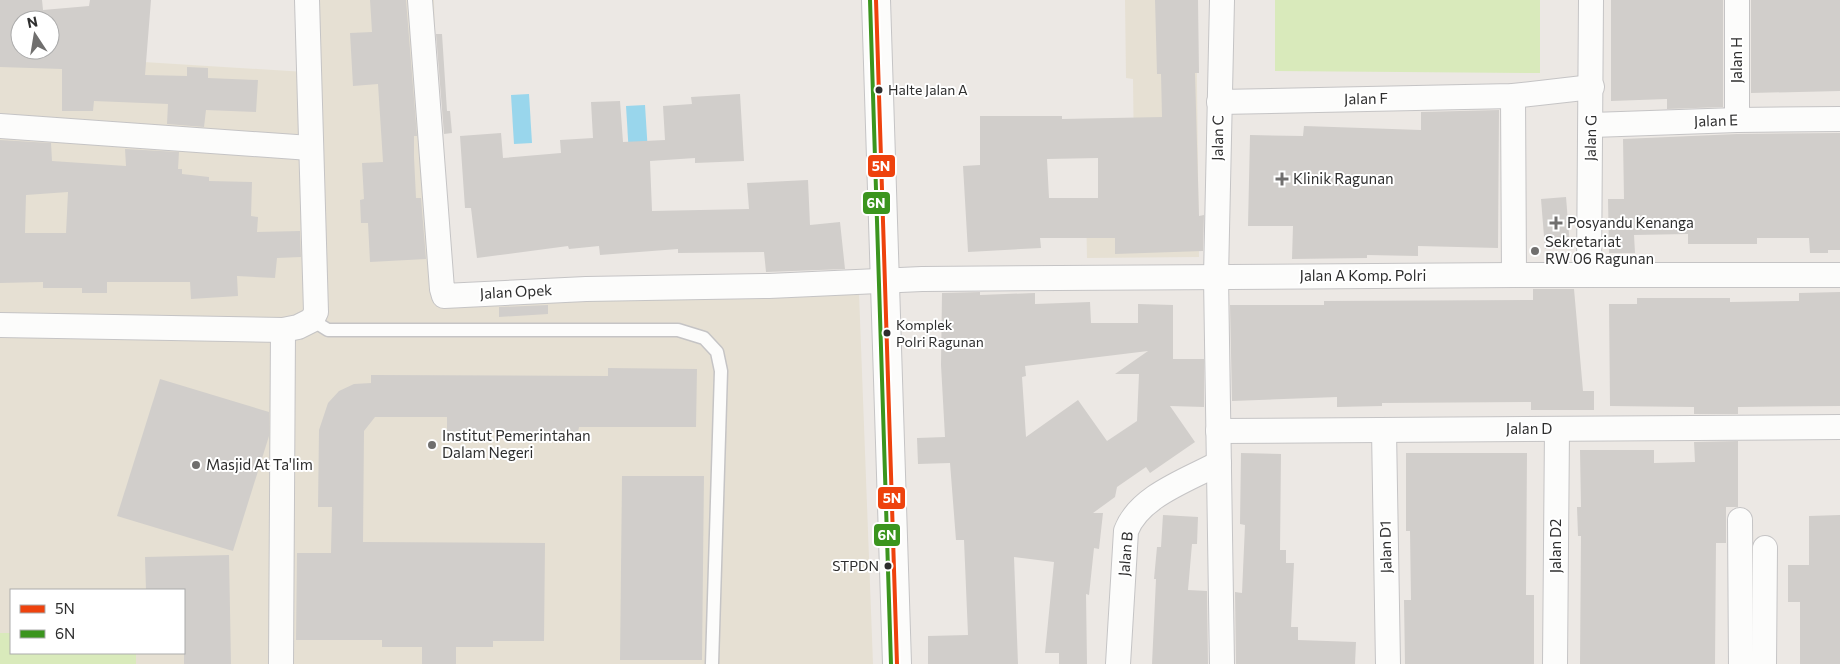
<svg xmlns="http://www.w3.org/2000/svg" width="1840" height="664" viewBox="0 0 1840 664" font-family="Commissioner,sans-serif">
<rect width="100%" height="100%" fill="#ece8e4"/>
<g fill="#e6e0d3" fill-rule="evenodd">
<path d="M 309,0 L 434,0 L 442,299 L 859,293 L 873,664 L 0,664 L 0,53 L 306,72 ZM 11,590 L 184,590 L 184,653 L 11,653 Z"/>
<path d="M 1125,0 L 1196,0 L 1199,257 L 1087,258 L 1086,207 L 1100,207 L 1134,159 L 1133,79 L 1126,78 Z"/>
</g>
<g fill="#d9eabb">
<path d="M 1275,0 L 1540,0 L 1540,73 L 1275,71 Z"/>
<path d="M 0,633 L 11,633 L 11,653 L 136,653 L 136,664 L 0,664 Z"/>
</g>
<g fill="#99d6ec">
<path d="M 529,94 L 532,143 L 514,144 L 511,95 Z"/>
<path d="M 645,105 L 648,153 L 629,155 L 626,106 Z"/>
</g>
<g fill="#d1cecb" fill-rule="evenodd">
<path d="M 0,0 L 42,0 L 43,10 L 89,6 L 90,0 L 151,0 L 145,75 L 187,76 L 187,67 L 208,68 L 208,78 L 258,80 L 256,112 L 206,110 L 204,127 L 167,124 L 168,104 L 94,101 L 93,111 L 62,111 L 62,69 L 0,67 ZM 20,20 L 50,20 L 50,50 L 20,50 Z"/>
<path d="M 370,0 L 406,0 L 417,136 L 414,136 L 414,157 L 416,198 L 421,198 L 426,259 L 370,262 L 368,223 L 361,223 L 360,200 L 364,199 L 362,163 L 383,162 L 378,84 L 353,86 L 350,33 L 372,32 Z"/>
<path d="M 1155,0 L 1198,0 L 1199,73 L 1195,73 L 1199,216 L 1204,215 L 1203,251 L 1115,254 L 1115,238 L 1040,238 L 1041,248 L 968,252 L 963,166 L 980,165 L 980,116 L 1062,116 L 1062,119 L 1162,117 L 1161,74 L 1157,74 ZM 1098,158 L 1098,198 L 1049,198 L 1047,159 Z"/>
<path d="M 1611,0 L 1723,0 L 1723,107 L 1667,109 L 1667,99 L 1611,101 Z"/>
<path d="M 1751,0 L 1840,0 L 1840,91 L 1751,93 Z"/>
<path d="M 436,34 L 442,34 L 447,111 L 450,111 L 452,133 L 444,134 Z"/>
<path d="M 740,94 L 744,161 L 695,163 L 695,158 L 650,161 L 652,211 L 749,209 L 747,183 L 808,180 L 810,225 L 840,222 L 845,269 L 766,272 L 764,252 L 678,253 L 678,249 L 600,255 L 599,246 L 569,249 L 568,246 L 477,258 L 471,208 L 465,208 L 460,136 L 501,133 L 503,158 L 561,153 L 560,140 L 593,138 L 591,102 L 620,101 L 623,142 L 665,140 L 663,106 L 692,104 L 691,97 Z"/>
<path d="M 1499,110 L 1498,248 L 1418,246 L 1418,256 L 1367,255 L 1367,258 L 1292,259 L 1293,226 L 1248,226 L 1250,135 L 1303,136 L 1304,126 L 1421,130 L 1421,112 Z"/>
<path d="M 1840,133 L 1840,250 L 1828,250 L 1828,253 L 1810,253 L 1809,238 L 1757,238 L 1757,244 L 1688,244 L 1688,234 L 1634,235 L 1635,253 L 1609,253 L 1608,199 L 1624,199 L 1623,139 L 1737,134 Z"/>
<path d="M 0,140 L 51,143 L 52,161 L 126,166 L 125,149 L 179,152 L 178,169 L 182,169 L 182,174 L 209,177 L 209,181 L 252,182 L 251,216 L 258,217 L 257,232 L 300,231 L 301,257 L 277,258 L 275,278 L 237,276 L 238,296 L 191,299 L 190,282 L 107,282 L 107,293 L 82,293 L 82,288 L 43,288 L 43,282 L 0,283 ZM 68,192 L 66,233 L 25,233 L 26,195 Z"/>
<path d="M 1566,197 L 1570,247 L 1545,249 L 1541,199 Z"/>
<path d="M 1533,289 L 1574,289 L 1583,391 L 1594,391 L 1594,410 L 1531,410 L 1531,402 L 1382,403 L 1382,406 L 1337,407 L 1337,397 L 1232,401 L 1230,305 L 1324,305 L 1324,301 L 1533,300 Z"/>
<path d="M 980,292 L 980,295 L 1035,293 L 1035,304 L 1090,302 L 1091,323 L 1138,323 L 1138,304 L 1173,305 L 1173,359 L 1204,359 L 1204,407 L 1170,406 L 1195,442 L 1150,473 L 1146,467 L 1117,487 L 1115,497 L 1093,513 L 1103,513 L 1099,549 L 1094,548 L 1089,595 L 1086,594 L 1087,664 L 1059,664 L 1059,653 L 1045,653 L 1054,562 L 1014,557 L 1018,664 L 928,664 L 928,636 L 968,635 L 964,540 L 956,540 L 950,463 L 918,464 L 917,438 L 945,437 L 941,365 L 942,293 ZM 1148,351 L 1115,374 L 1139,374 L 1137,421 L 1107,441 L 1078,400 L 1026,437 L 1022,377 L 1026,376 L 1025,366 Z"/>
<path d="M 1840,292 L 1840,406 L 1738,407 L 1738,414 L 1694,414 L 1694,407 L 1610,406 L 1609,304 L 1637,304 L 1637,298 L 1730,298 L 1730,302 L 1799,301 L 1799,293 Z"/>
<path d="M 548,305 L 548,314 L 499,317 L 499,307 Z"/>
<path d="M 608,368 L 697,369 L 696,427 L 579,427 L 578,432 L 447,431 L 447,417 L 375,417 L 364,431 L 363,542 L 545,543 L 544,641 L 493,641 L 493,647 L 456,647 L 456,664 L 422,664 L 422,647 L 382,647 L 382,640 L 296,640 L 297,553 L 331,553 L 332,507 L 318,507 L 319,430 L 328,403 L 339,391 L 354,384 L 371,383 L 371,375 L 608,376 Z"/>
<path d="M 160,379 L 269,412 L 269,436 L 233,551 L 117,516 Z"/>
<path d="M 1738,441 L 1738,507 L 1726,507 L 1726,543 L 1716,543 L 1715,664 L 1580,664 L 1581,536 L 1578,536 L 1577,507 L 1581,507 L 1580,450 L 1654,450 L 1654,463 L 1695,462 L 1694,442 Z"/>
<path d="M 1241,453 L 1281,454 L 1280,550 L 1286,550 L 1286,563 L 1294,563 L 1291,627 L 1298,627 L 1298,640 L 1356,642 L 1355,664 L 1236,664 L 1235,592 L 1242,593 L 1245,525 L 1240,524 Z"/>
<path d="M 1406,453 L 1527,453 L 1526,595 L 1534,595 L 1534,664 L 1405,664 L 1404,600 L 1411,600 L 1410,531 L 1406,531 Z"/>
<path d="M 622,476 L 704,476 L 702,660 L 620,660 Z"/>
<path d="M 1163,515 L 1198,517 L 1197,544 L 1192,544 L 1188,590 L 1207,591 L 1208,664 L 1152,664 L 1156,579 L 1154,579 L 1157,547 L 1161,547 Z"/>
<path d="M 1840,515 L 1840,664 L 1800,664 L 1800,602 L 1788,602 L 1788,565 L 1809,565 L 1809,516 Z"/>
<path d="M 229,555 L 231,664 L 184,664 L 184,590 L 146,590 L 145,557 Z"/>
</g>
<g fill="none" stroke-linecap="round" stroke-linejoin="round">
<g stroke="#c5c4c5" stroke-width="15">
<path id="lane" d="M 312,320 L 328,330 L 678,330 L 704,338 L 717,352 L 721,371 L 712,664"/>
</g>
<g stroke="#c5c4c5" stroke-width="26">
<g id="street">
<path d="M 420,0 L 442,289 L 444,296 L 586,289 L 769,286 L 922,279 L 1514,275 L 1840,275"/>
<path d="M 1737,0 L 1737,120"/>
<path d="M 1513,96 L 1514,275"/>
<path d="M 1219,102 L 1513,96 L 1592,87"/>
<path d="M 1592,125 L 1737,120 L 1840,119"/>
<path d="M 0,126 L 310,148"/>
<path d="M 1589,275 L 1591,0"/>
<path d="M 0,325 L 283,330 L 298,327 L 312,320 L 316,312 L 307,0"/>
<path d="M 1384,430 L 1388,664"/>
<path d="M 1218,431 L 1840,427"/>
<path d="M 1740,520 L 1741,664"/>
<path d="M 281,664 L 283,330"/>
<path d="M 1118,664 L 1126,531 C 1139,496 1188,480 1219,463"/>
<path d="M 1222,664 L 1216,277 L 1222,0"/>
<path d="M 1555,664 L 1557,429"/>
<path d="M 1764,664 L 1765,548"/>
</g>
</g>
<g stroke="#c5c4c5" stroke-width="30">
<path id="secondary" d="M 876,0 L 897,664"/>
</g>
<use href="#lane" stroke="#fcfcfb" stroke-width="12"/>
<use href="#street" stroke="#fcfcfb" stroke-width="24"/>
<use href="#secondary" stroke="#fcfcfb" stroke-width="28"/>
<g stroke="#fff" stroke-width="8">
<path id="bus-1" d="M 876,0 L 897,664"/>
</g>
<g stroke="#fff" stroke-width="8">
<path id="bus-2" d="M 870,0 L 891,664"/>
</g>
<use href="#bus-1" stroke="#ee420d" stroke-width="4"/>
<use href="#bus-2" stroke="#3b951e" stroke-width="4"/>
</g>
<g fill="#2e2e2e" stroke="#fff" stroke-width="2">
<circle cx="879" cy="90" r="4.5"/>
<circle cx="887" cy="333" r="4.5"/>
<circle cx="888" cy="566" r="4.5"/>
</g>
<g fill="#706f6e" stroke="#fff" stroke-width="2">
<path d="M1279.5 171.5h5v5h5v5h-5v5h-5v-5h-5v-5h5z"/>
<path d="M1553.5 215.5h5v5h5v5h-5v5h-5v-5h-5v-5h5z"/>
<circle cx="1535" cy="251" r="5"/>
<circle cx="432" cy="445" r="5"/>
<circle cx="196" cy="465" r="5"/>
</g>
<g text-anchor="middle" stroke-width="4" stroke-linejoin="round" paint-order="stroke">
<g font-size="14" fill="#2e2e2e" stroke="#fff" text-anchor="start">
<text x="888" y="95">Halte Jalan A</text>
<text x="896" y="330">Komplek<tspan x="896" dy="17">Polri Ragunan</tspan></text>
<text x="879" y="571" text-anchor="end">STPDN</text>
</g>
<g font-size="15" fill="#2e2e2e" stroke="#fff">
<text transform="translate(1737 60) rotate(-90)" y="5">Jalan H</text>
<text transform="translate(1366 99) rotate(-1)" y="5">Jalan F</text>
<text transform="translate(1716 121) rotate(-2)" y="5">Jalan E</text>
<text transform="translate(1218 138) rotate(-89)" y="5">Jalan C</text>
<text transform="translate(1591 138) rotate(-89)" y="5">Jalan G</text>
<text x="1363" y="281">Jalan A Komp. Polri</text>
<text transform="translate(516 292) rotate(-3)" y="5">Jalan Opek</text>
<text x="1529" y="434">Jalan D</text>
<text transform="translate(1556 546) rotate(-90)" y="5">Jalan D2</text>
<text transform="translate(1386 547) rotate(-91)" y="5">Jalan D1</text>
<text transform="translate(1126 554) rotate(-85)" y="5">Jalan B</text>
</g>
<g font-size="15" fill="#2e2e2e" stroke="#fff" text-anchor="start">
<text x="1293" y="184">Klinik Ragunan</text>
<text x="1567" y="228">Posyandu Kenanga</text>
<text x="1545" y="247">Sekretariat<tspan x="1545" dy="17">RW 06 Ragunan</tspan></text>
<text x="442" y="441">Institut Pemerintahan<tspan x="442" dy="17">Dalam Negeri</tspan></text>
<text x="206" y="470">Masjid At Ta'lim</text>
</g>
</g>
<g stroke="#fff" stroke-width="2">
<rect x="867" y="154" width="29" height="24" rx="5" fill="#ee420d"/>
<rect x="862" y="191" width="29" height="24" rx="5" fill="#3b951e"/>
<rect x="877" y="486" width="29" height="24" rx="5" fill="#ee420d"/>
<rect x="873" y="523" width="28" height="24" rx="5" fill="#3b951e"/>
</g>
<g font-size="14" text-anchor="middle" font-weight="bold" fill="#fff">
<text x="881" y="171">5N</text>
<text x="876" y="208">6N</text>
<text x="892" y="503">5N</text>
<text x="887" y="540">6N</text>
</g>
<rect x="10" y="589" width="175" height="65" fill="#ffffff" stroke="#ababab"/>
<rect x="20" y="605" width="25" height="8" fill="#ee420d" stroke="#ababab"/>
<text x="55" y="614" font-size="15" fill="#2e2e2e">5N</text>
<rect x="20" y="630" width="25" height="8" fill="#3b951e" stroke="#ababab"/>
<text x="55" y="639" font-size="15" fill="#2e2e2e">6N</text>
<g transform="translate(35 35) rotate(348)"><circle r="24" fill="#ffffff" stroke="#ababab"/>
<path d="M0-4L9 19L0 12L-9 19Z" fill="#706f6e"/>
<text y="-8" font-size="14" font-weight="bold" text-anchor="middle" fill="#2e2e2e">N</text>
</g>
</svg>
